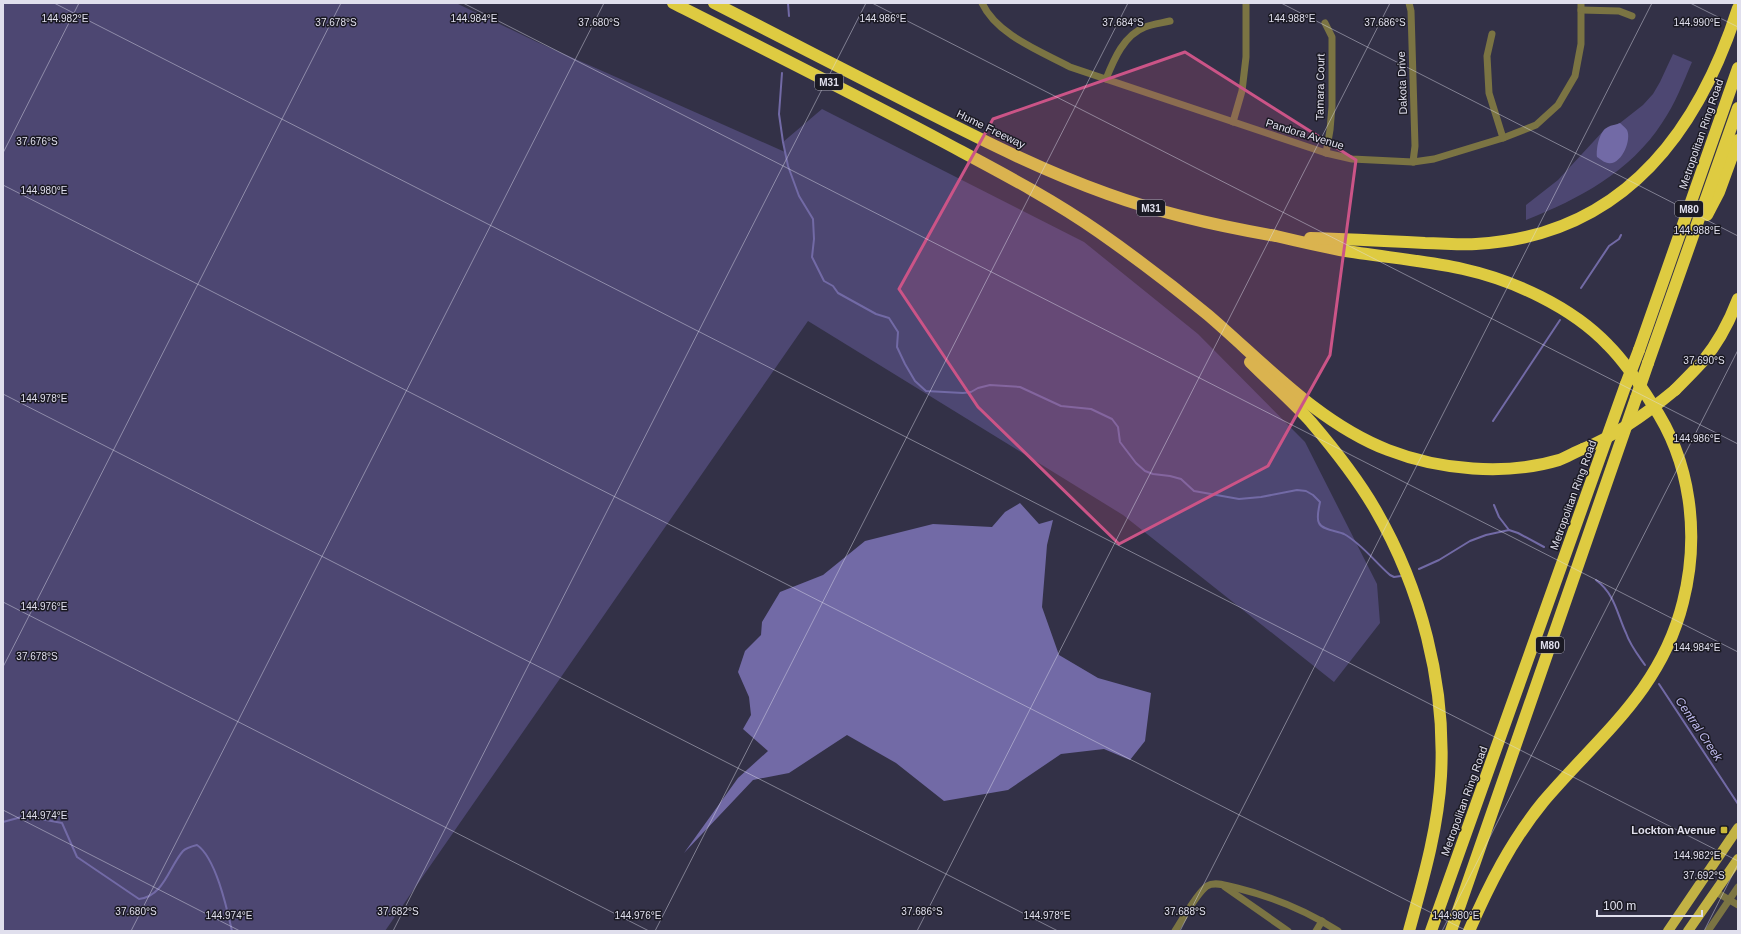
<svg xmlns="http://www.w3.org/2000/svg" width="1741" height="934" viewBox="0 0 1741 934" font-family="Helvetica,sans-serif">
<rect width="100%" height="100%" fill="#333147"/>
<g fill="#4d4772">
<path d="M 3,3 L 456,3 L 537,42 L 785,152 L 783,142 L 822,109 L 1084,242 L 1198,334 L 1305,442 L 1377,584 L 1380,623 L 1334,682 L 1123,515 L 808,321 L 385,931 L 3,931 Z"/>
<path d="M 1673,54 L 1692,62 C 1683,83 1675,104 1662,123 C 1630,172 1579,199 1526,220 L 1526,205 L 1558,180 L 1605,129 L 1620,123 L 1643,105 L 1653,94 L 1660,82 Z"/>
</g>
<g fill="#726aa6">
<path d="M 1620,123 C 1622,125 1625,127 1627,130 C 1632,140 1621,166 1608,163 C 1605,163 1600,159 1597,157 C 1596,149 1599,131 1608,127 C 1611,125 1616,125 1620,123 Z"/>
<path d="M 1020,503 L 1039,524 L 1053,520 L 1047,545 L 1042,607 L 1059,655 L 1098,678 L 1151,693 L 1145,741 L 1130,760 L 1104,749 L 1061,754 L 1008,790 L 944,801 L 896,763 L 847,735 L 789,773 L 753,780 L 684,853 L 738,778 L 768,751 L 743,729 L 751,715 L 749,697 L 738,672 L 745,651 L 761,635 L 762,622 L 780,592 L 823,575 L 865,541 L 933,524 L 992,527 L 1005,512 Z"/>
</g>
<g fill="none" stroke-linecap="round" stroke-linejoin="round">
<g stroke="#726aa6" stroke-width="2">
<path d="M 788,3 L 789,16"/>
<path d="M 782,73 L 779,114 L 783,142 L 788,166 L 799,196 L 813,219 L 814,239 L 812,257 L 824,281 L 833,286 L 838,293 L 876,314 L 889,318 L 898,332 L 897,347 L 905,364 L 915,381 L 926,391 L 963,393 L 971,392 L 978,388 L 990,385 L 1020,387 L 1061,406 L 1091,409 L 1112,419 L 1118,427 L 1120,442 L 1136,463 L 1145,471 L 1153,474 L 1170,476 L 1181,479 L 1194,491 L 1239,499 L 1261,497 L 1297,490 L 1306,491 L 1313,495 L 1320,502 C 1319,508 1316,518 1319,523 C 1322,530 1337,531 1344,534 C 1362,544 1375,562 1390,575 L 1394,577 L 1401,576"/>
<path d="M 1581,288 L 1609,246 L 1619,239 L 1621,235"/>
<path d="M 1493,421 L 1560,320"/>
<path d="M 1494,505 L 1499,517 L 1509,530"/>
<path d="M 1419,569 L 1439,560 L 1470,541 L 1486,535 L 1509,530 L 1518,533 L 1544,547"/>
<path d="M 1596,580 C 1615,594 1617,614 1626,633 C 1630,645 1638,655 1645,665"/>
<path d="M 1659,684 L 1738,804"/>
<path d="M 3,822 L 25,816 L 62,823 L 77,857 L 139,899 C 164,896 169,867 183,851 C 186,848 193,846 197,845 C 216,858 227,909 232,931"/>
</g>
<g stroke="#7b7443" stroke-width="7">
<path d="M 982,3 C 997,35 1040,51 1070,67 L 1326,153 L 1352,159 L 1413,162 L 1434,159 L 1503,138 L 1536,125 L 1558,105 L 1575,76 L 1581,44 L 1581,3"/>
<path d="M 1409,3 L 1411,11 L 1415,146 L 1413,162"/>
<path d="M 1581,10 L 1619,11 L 1632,16"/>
<path d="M 1325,23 L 1332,37 L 1332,106 L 1330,130 L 1326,153"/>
<path d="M 1492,34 L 1487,56 L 1489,93 L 1503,138"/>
<path d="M 1106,79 C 1114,59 1124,35 1145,27 C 1153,24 1162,23 1170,21"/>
<path d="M 1233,122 L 1242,91 L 1246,57 L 1246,3"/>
<path d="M 1225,887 L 1288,931"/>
<path d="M 1716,892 L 1738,905"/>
<path d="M 1175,931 C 1182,920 1197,893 1207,886 C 1215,881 1228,886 1237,888 C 1273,897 1307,911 1338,931"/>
<path d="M 1316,931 L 1322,921"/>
<path d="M 1708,931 L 1738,887"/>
</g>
<g stroke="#c2b244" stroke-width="10">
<path d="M 1668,931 L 1738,828"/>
<path d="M 1688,931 L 1738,859"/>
</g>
<g stroke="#decb41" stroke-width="12">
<path d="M 673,3 C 762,48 852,93 940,140 C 994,169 1049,197 1099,232 C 1136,258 1173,286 1208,315 C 1264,363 1318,423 1388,450 C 1439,470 1506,476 1559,460 C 1567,457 1575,452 1583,449"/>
<path d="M 714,3 C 785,39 856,76 927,112 C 986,142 1046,172 1108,194 C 1163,214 1218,226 1276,236 C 1297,241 1319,246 1340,250 C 1381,257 1423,260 1463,269 C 1513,280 1572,307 1608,345 C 1625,362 1639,383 1652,404 C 1691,461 1700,535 1683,602 C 1661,691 1599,736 1543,802 C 1511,841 1489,885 1469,931"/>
<path d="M 1707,215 L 1719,192 L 1738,140"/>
<path d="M 1310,238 C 1348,239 1387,241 1425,243 C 1442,243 1459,245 1476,244 C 1620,236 1697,136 1738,8"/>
<path d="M 1639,350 L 1738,68"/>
<path d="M 1250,362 C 1270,382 1292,401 1311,422 C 1334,449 1357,478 1375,509 C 1421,588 1446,684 1441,776 C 1438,829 1423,880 1409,931"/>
<path d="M 1648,363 L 1738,108"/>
<path d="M 1675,390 C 1684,381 1694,371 1703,361 C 1718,343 1730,320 1738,299"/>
<path d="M 1431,931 L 1626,384"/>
<path d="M 1451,931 L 1636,398"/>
</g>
<g stroke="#decb41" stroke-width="12">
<path d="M 1626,384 L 1639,350"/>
<path d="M 1636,398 L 1648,363"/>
<path d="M 1583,449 C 1617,435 1646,414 1675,390"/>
</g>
</g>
<path fill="#cb5487" fill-opacity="0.2" stroke="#cb5487" stroke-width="3" stroke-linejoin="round" d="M 1185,52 L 1356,160 L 1330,355 L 1268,466 L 1119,544 L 978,407 L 899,289 L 993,119 Z"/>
<path fill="none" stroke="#e0dfed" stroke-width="1" stroke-opacity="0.45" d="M 54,3 L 1738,861M 463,3 L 1738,652M 872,3 L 1738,444M 1281,3 L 1738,236M 1690,3 L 1738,27M 3,153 L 79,3M 3,185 L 1467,931M 3,394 L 1058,931M 3,602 L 649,931M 3,667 L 341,3M 3,810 L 240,931M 131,931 L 604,3M 393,931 L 866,3M 655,931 L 1128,3M 917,931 L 1390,3M 1180,931 L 1652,3M 1442,931 L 1738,350M 1704,931 L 1738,864"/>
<rect fill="#cbb939" stroke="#1b1a24" stroke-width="1.5" x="1720" y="826" width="8" height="8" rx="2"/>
<g text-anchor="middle" stroke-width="3" stroke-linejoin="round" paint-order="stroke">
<g fill="#1b1a24" stroke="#a5a4b1" stroke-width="1">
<rect x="815" y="74" width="28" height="16" rx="3"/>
<rect x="1137" y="200" width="28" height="16" rx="3"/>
<rect x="1675" y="201" width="28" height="16" rx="3"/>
<rect x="1536" y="637" width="28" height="16" rx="3"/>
</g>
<g font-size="10" font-weight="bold" fill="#e0dfed">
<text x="829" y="86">M31</text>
<text x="1151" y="212">M31</text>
<text x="1689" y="213">M80</text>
<text x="1550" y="649">M80</text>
</g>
<g font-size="11" fill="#e0dfed" stroke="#1b1a24">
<text transform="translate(1402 83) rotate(-92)" y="4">Dakota Drive</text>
<text transform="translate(1320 87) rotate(-89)" y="4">Tamara Court</text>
<text transform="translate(991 129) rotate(26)" y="4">Hume Freeway</text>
<text transform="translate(1305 134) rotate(17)" y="4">Pandora Avenue</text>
<text transform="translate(1701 134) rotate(-71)" y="4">Metropolitan Ring Road</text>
<text transform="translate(1573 495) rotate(-70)" y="4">Metropolitan Ring Road</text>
<text transform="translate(1464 801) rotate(-70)" y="4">Metropolitan Ring Road</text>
</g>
<g font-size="11" font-weight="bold" fill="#e0dfed" stroke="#1b1a24" text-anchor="end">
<text x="1716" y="834">Lockton Avenue</text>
</g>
<g font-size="12" font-style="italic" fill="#c2bdf2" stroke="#1b1a24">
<text transform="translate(1699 729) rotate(56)" y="4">Central Creek</text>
</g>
</g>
<g font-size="10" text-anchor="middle" fill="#e0dfed" stroke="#1b1a24" stroke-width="3" stroke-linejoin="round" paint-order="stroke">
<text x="65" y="22">144.982°E</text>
<text x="474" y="22">144.984°E</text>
<text x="883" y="22">144.986°E</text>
<text x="1292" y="22">144.988°E</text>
<text x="1697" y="26">144.990°E</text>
<text x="336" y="26">37.678°S</text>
<text x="599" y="26">37.680°S</text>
<text x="1123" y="26">37.684°S</text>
<text x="1385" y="26">37.686°S</text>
<text x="37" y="145">37.676°S</text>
<text x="44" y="194">144.980°E</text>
<text x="1697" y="234">144.988°E</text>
<text x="1704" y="364">37.690°S</text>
<text x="44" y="402">144.978°E</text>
<text x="1697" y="442">144.986°E</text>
<text x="44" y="610">144.976°E</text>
<text x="1697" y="651">144.984°E</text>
<text x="37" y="660">37.678°S</text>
<text x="44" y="819">144.974°E</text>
<text x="1697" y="859">144.982°E</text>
<text x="1704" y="879">37.692°S</text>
<text x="136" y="915">37.680°S</text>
<text x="398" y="915">37.682°S</text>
<text x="922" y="915">37.686°S</text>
<text x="1185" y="915">37.688°S</text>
<text x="229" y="919">144.974°E</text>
<text x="638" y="919">144.976°E</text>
<text x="1047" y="919">144.978°E</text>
<text x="1456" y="919">144.980°E</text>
</g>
<rect width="1741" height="934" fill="none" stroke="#e0dfed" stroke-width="8"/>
<path d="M1597 910v6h105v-6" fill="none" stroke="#e0dfed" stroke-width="2"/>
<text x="1603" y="910" font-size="12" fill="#e0dfed" stroke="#1b1a24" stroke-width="3" paint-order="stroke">100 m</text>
</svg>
